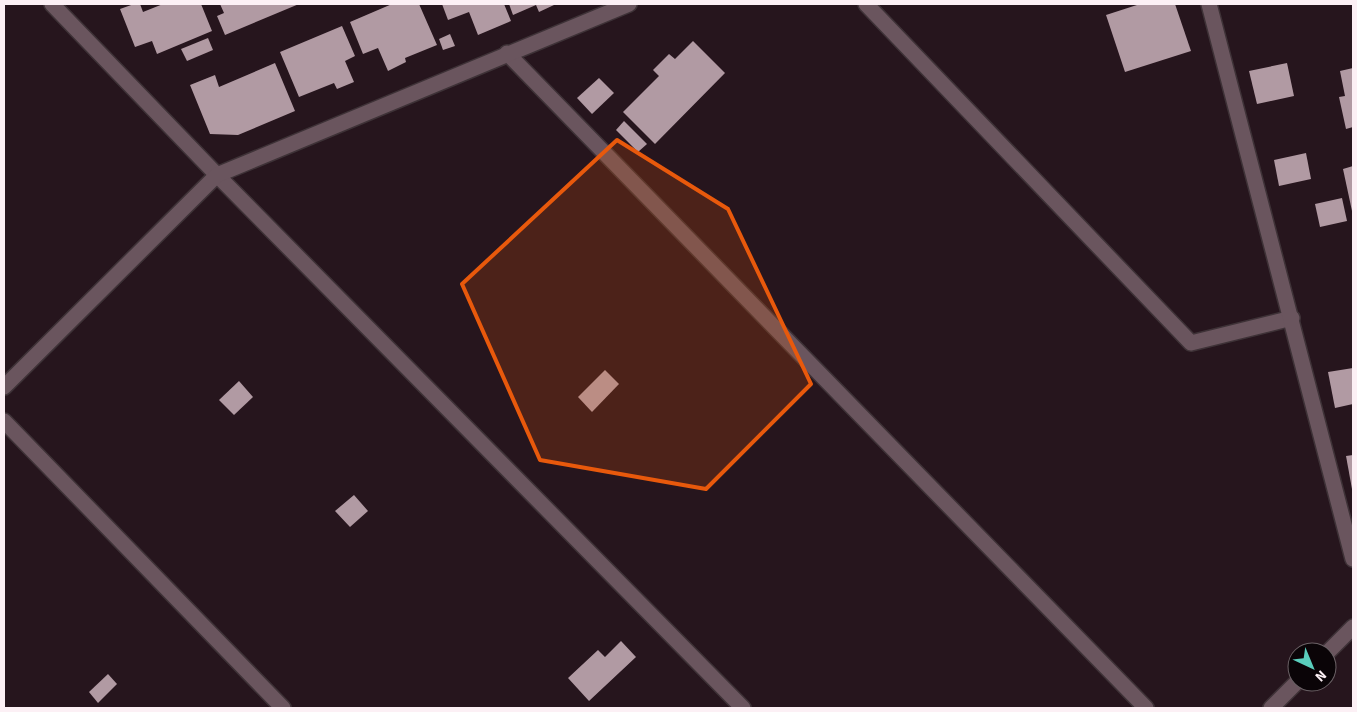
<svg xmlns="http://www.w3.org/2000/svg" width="1357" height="712" viewBox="0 0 1357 712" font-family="'Source Sans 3',sans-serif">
<rect width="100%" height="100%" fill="#26151d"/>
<g fill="#b19aa3">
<path d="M 134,4 L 140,4 L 143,12 L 163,4 L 201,4 L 212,31 L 157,54 L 152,41 L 135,47 L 120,9 Z"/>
<path d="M 220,4 L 299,4 L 225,35 L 217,16 L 224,13 Z"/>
<path d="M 392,4 L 419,4 L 437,45 L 405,58 L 406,62 L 388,71 L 378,48 L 363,54 L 350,22 Z"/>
<path d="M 442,4 L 504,4 L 511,21 L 478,35 L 469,12 L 448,20 Z"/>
<path d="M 509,4 L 554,4 L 554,5 L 539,12 L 536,5 L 513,15 Z"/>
<path d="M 1140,4 L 1175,4 L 1191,51 L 1125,72 L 1106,15 Z"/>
<path d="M 342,26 L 355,56 L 345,61 L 354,82 L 337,89 L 334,83 L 299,97 L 280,52 Z"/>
<path d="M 450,34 L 455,46 L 443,50 L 439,39 Z"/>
<path d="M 208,38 L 213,50 L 187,61 L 181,49 Z"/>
<path d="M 693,41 L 725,73 L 655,144 L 623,112 L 659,76 L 653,70 L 669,54 L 675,59 Z"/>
<path d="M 275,63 L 295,111 L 238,135 L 210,134 L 190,85 L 215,75 L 219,87 Z"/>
<path d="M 1287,63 L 1294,96 L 1257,104 L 1249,71 Z"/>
<path d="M 1353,68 L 1353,127 L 1346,129 L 1339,97 L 1345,96 L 1340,71 Z"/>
<path d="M 599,78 L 614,93 L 592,114 L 577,98 Z"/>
<path d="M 624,121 L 647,144 L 638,152 L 616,130 Z"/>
<path d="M 1306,153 L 1311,179 L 1279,186 L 1274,160 Z"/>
<path d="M 1353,166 L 1353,211 L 1352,211 L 1343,169 Z"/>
<path d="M 1342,198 L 1347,221 L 1320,227 L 1315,204 Z"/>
<path d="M 1353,368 L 1353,404 L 1335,408 L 1328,372 Z"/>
<path d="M 605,370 L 619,384 L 592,412 L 578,397 Z"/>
<path d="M 239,381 L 253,397 L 234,415 L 219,400 Z"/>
<path d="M 1353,455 L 1353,489 L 1352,489 L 1346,456 Z"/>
<path d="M 354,495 L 368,511 L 350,527 L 335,511 Z"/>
<path d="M 621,641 L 636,657 L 589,701 L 568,678 L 598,650 L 605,657 Z"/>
<path d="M 108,674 L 117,684 L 98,703 L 89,692 Z"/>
</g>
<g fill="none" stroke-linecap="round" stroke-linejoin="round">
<g stroke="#3e3237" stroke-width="18">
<g id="minor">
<path d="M 52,4 L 217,175 L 743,708"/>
<path d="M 866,4 L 1191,343 L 1292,318"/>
<path d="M 1209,4 L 1353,559"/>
<path d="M 507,53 L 1146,708"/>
<path d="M 4,387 L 217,175 L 629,4"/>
<path d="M 4,421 L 283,708"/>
<path d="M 1327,653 L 1353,627"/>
<path d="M 1271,708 L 1297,682"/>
</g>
</g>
<use href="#minor" stroke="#6a555e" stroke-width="15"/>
</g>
<path fill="#e8590c" fill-opacity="0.2" stroke="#e8590c" stroke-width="4" stroke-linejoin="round" d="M 617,140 L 728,209 L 811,384 L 706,489 L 540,460 L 462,284 Z"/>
<rect width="1357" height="712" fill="none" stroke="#fcf0f5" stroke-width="10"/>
<g transform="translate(1312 667) rotate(136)"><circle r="24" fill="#0a0407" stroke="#6b6266"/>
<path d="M0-4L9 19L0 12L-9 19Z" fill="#5acebd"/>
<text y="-8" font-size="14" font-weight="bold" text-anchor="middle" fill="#fcf0f5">N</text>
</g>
</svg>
